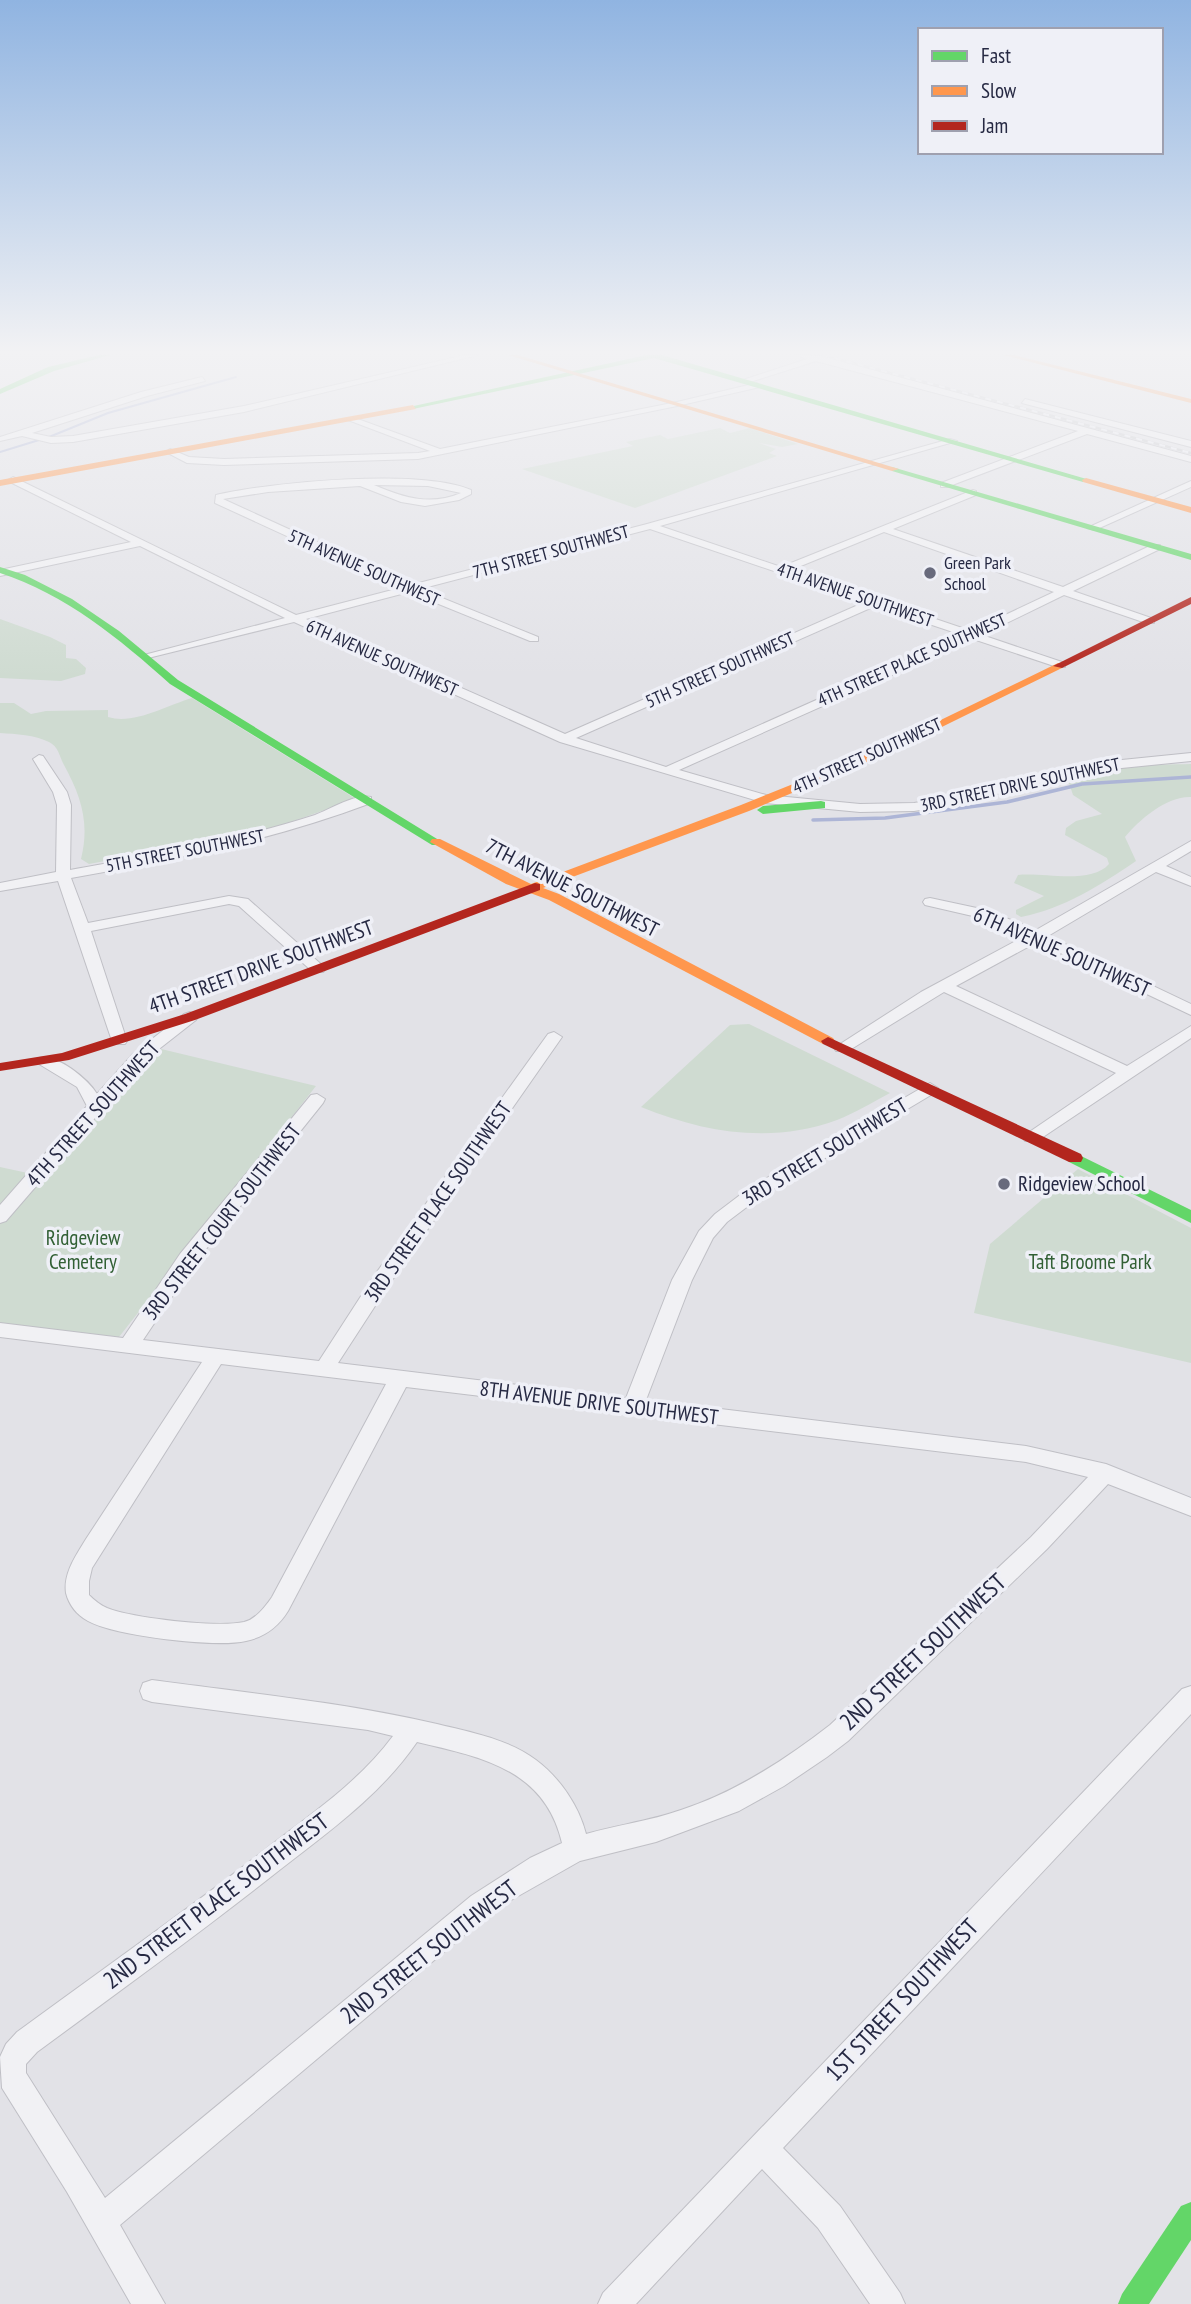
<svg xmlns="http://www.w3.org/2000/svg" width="1191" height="2304" viewBox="0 0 1191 2304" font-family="'PT Sans Narrow',sans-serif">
<rect width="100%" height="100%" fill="#e2e2e7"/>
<g fill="#cfdbd1">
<path d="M 720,428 L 730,433 L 750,428 L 798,444 L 782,447 L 759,443 L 776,449 L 769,453 L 777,456 L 635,508 L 522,469 L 633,446 L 626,442 L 660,435 L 668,439 Z"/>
<path d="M 0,619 L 50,637 L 66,645 L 66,658 L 76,659 L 86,668 L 85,674 L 61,681 L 0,678 Z"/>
<path d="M 192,698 L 356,799 L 285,824 L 238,836 L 89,864 L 81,859 C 90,823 81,796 64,765 C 59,756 59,747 49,742 C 35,735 16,734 0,733 L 0,703 L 14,703 L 31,714 L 46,711 L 108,710 L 108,717 C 134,725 165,706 192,698 Z"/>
<path d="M 1191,764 L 1191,797 C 1167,796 1140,819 1125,837 L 1136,861 C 1099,886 1065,908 1021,917 L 1016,914 L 1016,910 L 1044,896 L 1014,883 L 1018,875 C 1043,872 1091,885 1109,864 L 1107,858 L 1065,835 L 1066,828 L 1076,821 L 1102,814 L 1073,795 L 1069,783 C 1098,764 1156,765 1191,764 Z"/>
<path d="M 749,1024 L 890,1093 C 873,1102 855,1113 837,1120 C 771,1144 705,1133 641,1107 L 730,1025 Z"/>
<path d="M 157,1048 L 316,1086 L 119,1337 L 0,1323 L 0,1167 L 46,1177 Z"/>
<path d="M 1078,1169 L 1191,1228 L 1191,1363 L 974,1313 L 990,1244 Z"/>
</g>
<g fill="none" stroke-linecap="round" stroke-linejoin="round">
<g stroke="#adb5d6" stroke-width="2">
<path d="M 49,437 L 108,413 L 236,377"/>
<path d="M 0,452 L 39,440"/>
</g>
<path stroke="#adb5d6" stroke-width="3.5" d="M 813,820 L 885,818 L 1007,802 L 1082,784 L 1191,777"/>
<g stroke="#bfbfc5" stroke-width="2">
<g id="street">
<path d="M 465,355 L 478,355 L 244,412 L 73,442 L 51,443 L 22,436 L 0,441 L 0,437 L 141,392 L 202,377 L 205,381 L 147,396 L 32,433 L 51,437 L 73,436 L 244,406 Z"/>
<path d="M 797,355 L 821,356 L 1191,456 L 1191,462 L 1087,434 L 947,487 L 941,487 L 941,483 L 1078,431 L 816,361 L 747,383 L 740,381 L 807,359 Z"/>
<path d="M 757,383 L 760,387 L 677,406 L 418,459 L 224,465 L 187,463 L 166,452 L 170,449 L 189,457 L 224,459 L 418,453 L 430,451 L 348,420 L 355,418 L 440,449 L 677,402 Z"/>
<path d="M 1025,399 L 1191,441 L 1191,447 L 1022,403 Z"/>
<path d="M 950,439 L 957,441 L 660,526 L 781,567 L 973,490 L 976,491 L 976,495 L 893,529 L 1063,587 L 1152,545 L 1160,545 L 1160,549 L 1073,591 L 1154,619 L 1154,623 L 1146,623 L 1064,595 L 982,635 L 1065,663 L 1065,667 L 1057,667 L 973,639 L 679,770 L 766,795 L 860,804 L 914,803 L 958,796 L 1082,764 L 1191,753 L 1191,761 L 1082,772 L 958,804 L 914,811 L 860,812 L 765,803 L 560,742 L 294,622 L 144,659 L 144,655 L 285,618 L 140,546 L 0,576 L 0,570 L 131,542 L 10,482 L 8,480 L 13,477 L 296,615 L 400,588 L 215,503 L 216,495 C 271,482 421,468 471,490 L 471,494 L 459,500 L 425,506 L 401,502 L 360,486 L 268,492 L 223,499 L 411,585 L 647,524 ZM 374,485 L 428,486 L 461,493 C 431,506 404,498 374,485 ZM 650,529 L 865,602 L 565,734 L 306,619 L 409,592 L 530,641 L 538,641 L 538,637 L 420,589 ZM 884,532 L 1054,592 L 971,631 L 791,570 ZM 875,606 L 962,635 L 666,767 L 576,738 Z"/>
<path d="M 1191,481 L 1191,487 L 1095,530 L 1087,528 Z"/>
<path d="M 39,755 L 43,756 L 67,792 L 71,805 L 70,870 C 153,855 235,841 315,815 C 331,809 354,794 371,797 L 371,803 C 273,840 174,860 71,878 L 88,923 L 229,896 L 248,899 L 323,966 L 326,969 L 323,972 L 313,972 L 239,906 L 229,904 L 91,931 L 127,1041 L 125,1044 L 113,1044 L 58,881 L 0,891 L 0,883 L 56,872 L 57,805 L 53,792 L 33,759 Z"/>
<path d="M 1191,841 L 1191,851 L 1166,866 L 1191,877 L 1191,886 L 1156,872 L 1048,936 L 1191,1004 L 1191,1015 L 1037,942 L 956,986 L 1127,1066 L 1191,1026 L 1191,1038 L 1037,1141 L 1025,1141 L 1022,1137 L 1116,1073 L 944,992 L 848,1051 L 836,1051 L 834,1048 L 921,992 L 1025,936 L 977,917 L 925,905 L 923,902 L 925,899 L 930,898 L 986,910 L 1036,930 Z"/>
<path d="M 190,1012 L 198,1017 L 196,1020 L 145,1060 L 6,1221 L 0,1223 L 0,1205 L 87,1106 L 77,1087 L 39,1064 L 37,1061 L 39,1058 C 57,1053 89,1080 97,1094 L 133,1054 L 184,1014 Z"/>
<path d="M 554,1032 L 562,1037 L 388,1286 L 338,1363 L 626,1398 L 672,1280 L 699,1231 L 715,1214 L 748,1189 L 930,1083 L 938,1088 L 936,1092 L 760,1197 L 727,1222 L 713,1238 L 692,1280 L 646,1400 L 1026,1446 L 1106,1464 L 1191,1498 L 1191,1516 L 1108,1484 L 1047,1549 L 848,1741 L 827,1757 L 784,1786 L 739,1811 L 656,1842 L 580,1861 L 513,1899 L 489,1914 L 120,2225 L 165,2304 L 131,2304 L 67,2192 L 2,2088 L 0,2057 L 6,2044 L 17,2032 C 100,1971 184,1912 266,1849 C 311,1814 359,1782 393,1736 L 368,1730 L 152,1702 L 143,1699 L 140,1691 L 143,1683 L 152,1680 C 247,1693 343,1702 437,1724 C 470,1732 508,1739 536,1760 C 560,1778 579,1806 586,1834 C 617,1825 650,1821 681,1810 C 736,1792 785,1760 830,1725 L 1031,1537 L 1088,1477 L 1026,1462 L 406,1387 L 288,1611 C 278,1627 265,1637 246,1641 C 216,1648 115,1636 88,1621 C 77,1615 69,1605 66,1593 C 63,1573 77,1554 86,1539 L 202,1362 L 0,1337 L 0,1323 L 123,1338 L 180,1254 L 311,1095 L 317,1094 L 325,1099 L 323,1103 L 194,1264 L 143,1340 L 319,1361 L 374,1276 L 548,1034 ZM 221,1364 L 386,1384 L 272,1597 C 265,1607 256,1619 244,1622 C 217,1628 132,1618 107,1608 C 100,1605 94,1600 89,1595 L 89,1581 L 92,1568 ZM 417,1742 C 481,1757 545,1769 562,1843 L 530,1858 L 471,1896 L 105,2198 L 26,2073 L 26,2064 L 37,2052 C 117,1993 199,1934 277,1872 C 328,1832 380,1796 417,1742 Z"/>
<path d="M 1191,1686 L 1191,1714 L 783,2148 L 840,2206 L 900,2293 L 905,2304 L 870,2304 L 818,2228 L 762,2169 L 636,2304 L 598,2304 L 603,2293 L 1182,1689 Z"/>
</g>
</g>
<use href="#street" fill="#f1f1f4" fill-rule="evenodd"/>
<g fill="#63d668" fill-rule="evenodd">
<path d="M 99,355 L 110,355 L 54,371 L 0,394 L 0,389 L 48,367 Z"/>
<path d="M 647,355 L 662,355 L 1090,480 L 1083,482 L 654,358 L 413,409 L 409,407 Z"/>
<path d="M 892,467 L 1191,554 L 1191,560 L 892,471 Z"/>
<path d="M 0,567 L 25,575 L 72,599 L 119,631 L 178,680 L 442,842 L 440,845 L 432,845 L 170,684 C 120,639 65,594 0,573 Z"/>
<path d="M 821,801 L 825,802 L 825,808 L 763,814 L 757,810 L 763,806 Z"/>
<path d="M 1075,1153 L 1191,1210 L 1191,1223 L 1069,1162 L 1067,1158 L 1069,1154 Z"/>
<path d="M 1191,2202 L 1191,2240 L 1149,2304 L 1118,2304 L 1122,2294 L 1181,2206 Z"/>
</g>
<g fill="#ff974d" fill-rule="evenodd">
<path d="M 508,355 L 518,355 L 899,469 L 892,471 Z"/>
<path d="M 1003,355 L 1014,355 L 1191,399 L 1191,403 Z"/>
<path d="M 413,405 L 416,409 L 0,486 L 0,480 Z"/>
<path d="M 1086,478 L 1191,507 L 1191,513 L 1083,482 L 1082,480 Z"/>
<path d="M 1058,663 L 1062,664 L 1062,668 L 893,751 L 749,811 L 543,888 L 559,894 L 833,1038 L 835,1041 L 833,1044 L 823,1044 L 549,900 L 506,884 L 430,842 L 432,839 L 440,839 L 531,884 L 741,805 L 885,747 Z"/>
</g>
<g fill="#b3261e" fill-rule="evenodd">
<path d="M 1191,597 L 1191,604 L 1062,668 L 1053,666 Z"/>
<path d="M 535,883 L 540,884 L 540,890 L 195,1020 L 69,1060 L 0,1071 L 0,1063 L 62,1053 L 185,1014 Z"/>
<path d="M 828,1037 L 1081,1154 L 1083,1158 L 1081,1162 L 1069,1162 L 823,1044 L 821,1041 Z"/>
</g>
<g stroke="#cacbcf" stroke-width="2.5">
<path id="rail" d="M 823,355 L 1191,453"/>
</g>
<use href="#rail" stroke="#eff0f7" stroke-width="2" stroke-dasharray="6" stroke-linecap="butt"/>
</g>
<linearGradient id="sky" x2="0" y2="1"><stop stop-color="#90b4e1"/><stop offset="0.52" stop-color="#f2f2f4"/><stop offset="1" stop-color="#f2f2f4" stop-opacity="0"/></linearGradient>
<rect width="1191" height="677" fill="url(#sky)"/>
<g fill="#686a7c" stroke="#eff0f7" stroke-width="2.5">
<circle cx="930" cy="573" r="7"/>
<circle cx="1004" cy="1184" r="7"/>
</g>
<g text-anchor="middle" stroke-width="7" stroke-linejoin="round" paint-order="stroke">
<g font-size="18" fill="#262943" stroke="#eff0f7">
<text transform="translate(551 552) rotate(-15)" y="6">7TH STREET SOUTHWEST</text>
<text transform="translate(364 568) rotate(24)" y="6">5TH AVENUE SOUTHWEST</text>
<text transform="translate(855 595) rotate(19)" y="6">4TH AVENUE SOUTHWEST</text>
<text transform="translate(382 658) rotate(24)" y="6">6TH AVENUE SOUTHWEST</text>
<text transform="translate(912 660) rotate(-24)" y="6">4TH STREET PLACE SOUTHWEST</text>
<text transform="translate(720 670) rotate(-24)" y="6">5TH STREET SOUTHWEST</text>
<text transform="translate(867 756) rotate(-24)" y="6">4TH STREET SOUTHWEST</text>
<text transform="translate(1020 785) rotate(-12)" y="6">3RD STREET DRIVE SOUTHWEST</text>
<text transform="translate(185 851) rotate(-11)" y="6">5TH STREET SOUTHWEST</text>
</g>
<g font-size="18" fill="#262943" stroke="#eff0f7" text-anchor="start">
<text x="944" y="569">Green Park<tspan x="944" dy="21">School</tspan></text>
</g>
<g font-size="21" fill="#262943" stroke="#eff0f7">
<text transform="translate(572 888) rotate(27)" y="7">7TH AVENUE SOUTHWEST</text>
<text transform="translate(1062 952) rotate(24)" y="7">6TH AVENUE SOUTHWEST</text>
<text transform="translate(261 967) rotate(-20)" y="7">4TH STREET DRIVE SOUTHWEST</text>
<text transform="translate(93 1114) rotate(-48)" y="7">4TH STREET SOUTHWEST</text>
<text transform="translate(825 1152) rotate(-31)" y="7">3RD STREET SOUTHWEST</text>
<text transform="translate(438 1202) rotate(-55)" y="7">3RD STREET PLACE SOUTHWEST</text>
<text transform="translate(222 1222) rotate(-52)" y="7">3RD STREET COURT SOUTHWEST</text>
<text transform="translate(599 1403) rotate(7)" y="7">8TH AVENUE DRIVE SOUTHWEST</text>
</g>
<g font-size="21" fill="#262943" stroke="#eff0f7" text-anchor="start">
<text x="1018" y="1191">Ridgeview School</text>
</g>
<g font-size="21" fill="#326035" stroke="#eff0f7">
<text x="83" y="1245">Ridgeview<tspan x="83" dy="24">Cemetery</tspan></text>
<text x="1090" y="1269">Taft Broome Park</text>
</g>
<g font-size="24" fill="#262943" stroke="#eff0f7">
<text transform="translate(923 1652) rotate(-43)" y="8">2ND STREET SOUTHWEST</text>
<text transform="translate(216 1901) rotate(-37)" y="8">2ND STREET PLACE SOUTHWEST</text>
<text transform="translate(429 1952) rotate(-38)" y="8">2ND STREET SOUTHWEST</text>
<text transform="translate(902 2000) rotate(-47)" y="8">1ST STREET SOUTHWEST</text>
</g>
</g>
<rect x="918" y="28" width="245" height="126" fill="#eff0f7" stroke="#9fa0af" stroke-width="2"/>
<rect x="932" y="51" width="35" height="10" fill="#63d668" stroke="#9fa0af" stroke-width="2"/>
<text x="981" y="63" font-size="21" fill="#262943">Fast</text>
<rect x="932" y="86" width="35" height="10" fill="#ff974d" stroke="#9fa0af" stroke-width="2"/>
<text x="981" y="98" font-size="21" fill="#262943">Slow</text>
<rect x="932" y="121" width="35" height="10" fill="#b3261e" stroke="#9fa0af" stroke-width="2"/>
<text x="981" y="133" font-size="21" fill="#262943">Jam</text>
</svg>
